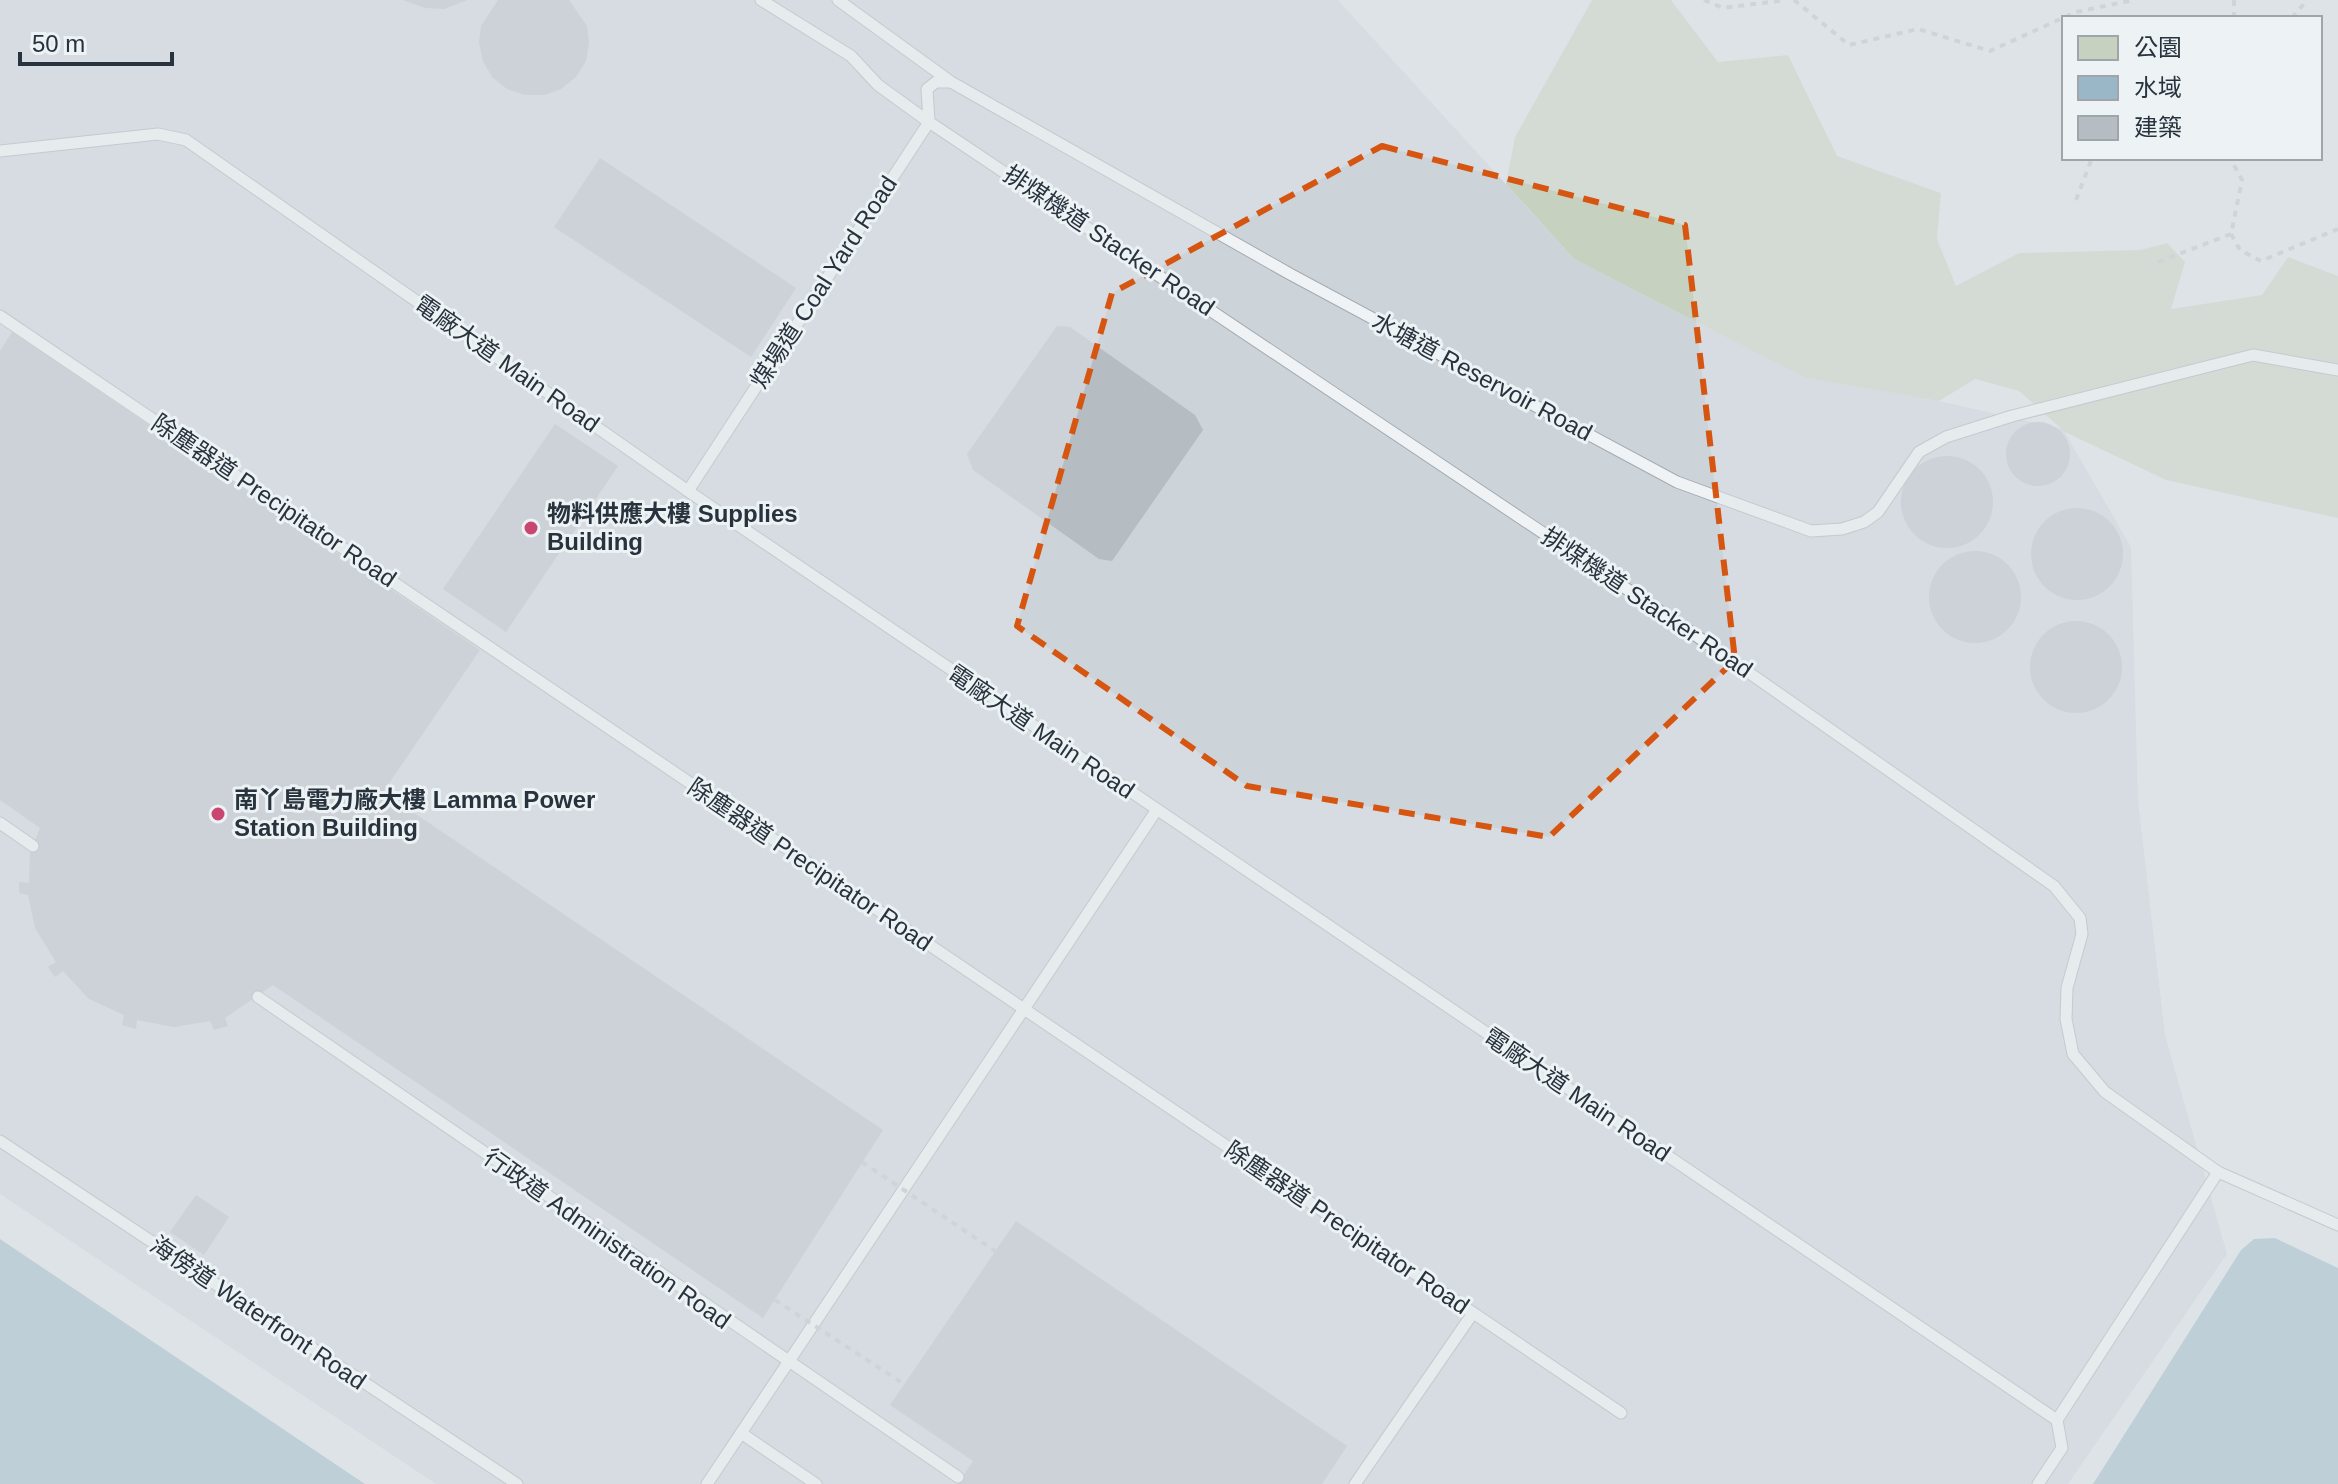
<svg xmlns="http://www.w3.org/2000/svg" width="2338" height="1484" viewBox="0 0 2338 1484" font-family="Arial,'Noto Sans TC',sans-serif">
<rect width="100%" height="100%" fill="#dee3e7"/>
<path fill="#ccd3d9" d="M 0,0 L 1338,0 L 1574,259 L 1805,378 L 1939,401 L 2063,429 L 2131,547 L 2138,800 L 2165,1035 L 2227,1254 L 2068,1484 L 436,1484 L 0,1194 Z"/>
<path fill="#c7d1bf" d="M 1592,0 L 1671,0 L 1718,62 L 1788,55 L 1837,156 L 1941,193 L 1937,239 L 1956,286 L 2019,253 L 2140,250 L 2167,243 L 2185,262 L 2171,309 L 2262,295 L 2288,257 L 2338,276 L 2338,518 L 2166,480 L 2065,432 L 2019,391 L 1975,379 L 1939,401 L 1805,378 L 1574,259 L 1506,184 L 1515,137 Z"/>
<g fill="#99b7c6">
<path d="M 2275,1238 L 2338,1268 L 2338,1484 L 2093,1484 L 2241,1250 L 2254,1239 Z"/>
<path d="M 0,1239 L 365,1484 L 0,1484 Z"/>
</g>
<g fill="#b5bdc3">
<path d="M 403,0 L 467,0 L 444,9 L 425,8 Z"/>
<path d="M 498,0 L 569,0 L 587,26 L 589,43 L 586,61 L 576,77 L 561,89 L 544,95 L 525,95 L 507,89 L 492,77 L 483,61 L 479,43 L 481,26 Z"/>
<path d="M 600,158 L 796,288 L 751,357 L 554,227 Z"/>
<path d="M 1057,326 L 1070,327 L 1195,415 L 1203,430 L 1112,561 L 1099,559 L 973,470 L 967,454 Z"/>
<path d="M 12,332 L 480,650 L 383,792 L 883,1130 L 763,1318 L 273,985 L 225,1018 L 228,1026 L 214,1030 L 210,1021 L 174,1027 L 137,1020 L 136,1029 L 122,1025 L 124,1015 L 89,999 L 63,971 L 55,977 L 48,967 L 56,962 L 35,928 L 28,895 L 19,893 L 19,882 L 29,883 L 30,854 L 40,828 L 0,800 L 0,351 Z"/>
<circle cx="2038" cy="454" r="32"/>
<path d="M 555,424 L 618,466 L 506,632 L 443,589 Z"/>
<circle cx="1947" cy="502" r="46"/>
<circle cx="2077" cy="554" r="46"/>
<circle cx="1975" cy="597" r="46"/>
<circle cx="2076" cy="667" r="46"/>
<path d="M 196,1195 L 229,1217 L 204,1255 L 170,1232 Z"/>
<path d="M 1016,1221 L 1347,1446 L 1322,1484 L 958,1484 L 973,1461 L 890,1405 Z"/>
</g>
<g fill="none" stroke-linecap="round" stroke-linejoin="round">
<g stroke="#a4abb1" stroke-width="13">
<g id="lane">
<path d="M 761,0 L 851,56 L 878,85 L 929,122 L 1688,630 L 2054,886 L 2080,918 L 2082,934 L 2067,988 L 2066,1019 L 2073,1054 L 2105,1092 L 2218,1172 L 2338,1225"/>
<path d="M 838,0 L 951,82 L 1290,274 L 1677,482 L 1811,531 L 1842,529 L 1864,522 L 1878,512 L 1919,452 L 1946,437 L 2012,416 L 2253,355 L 2338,370"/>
<path d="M 0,151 L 158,134 L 186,140 L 688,491 L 2057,1420"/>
<path d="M 0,316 L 1621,1413"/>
<path d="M 688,491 L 929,122 L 927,89 L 936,82 L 950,82"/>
<path d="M 0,823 L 33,846"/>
<path d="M 258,997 L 958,1477"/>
<path d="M 0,1141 L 517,1484"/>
<path d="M 741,1433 L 816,1484"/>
<path d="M 707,1484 L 1156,811"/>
<path d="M 1355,1484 L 1473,1313"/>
<path d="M 2038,1484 L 2062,1448 L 2057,1420 L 2218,1172"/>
</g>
</g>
<g stroke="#bcc1c5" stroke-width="4" stroke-dasharray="6 6" stroke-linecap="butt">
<path d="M 1704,0 L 1723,8 L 1785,0"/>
<path d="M 1794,0 L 1849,45 L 1918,29 L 1990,51 L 2076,12 L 2134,0"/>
<path d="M 2234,18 L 2234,0"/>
<path d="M 2292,18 L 2307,0"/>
<path d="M 2076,200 L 2092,158"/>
<path d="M 2231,234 L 2240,250 L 2261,261 L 2338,229"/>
<path d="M 2158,262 L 2231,234 L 2242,180 L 2230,158"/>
</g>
<use href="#lane" stroke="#f0f3f5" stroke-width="11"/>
<g stroke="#bcc1c5" stroke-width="4" stroke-dasharray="6 6" stroke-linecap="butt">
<path d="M 862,1162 L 995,1251"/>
<path d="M 775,1300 L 904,1384"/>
</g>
</g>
<path d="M0 0H2338V1484H0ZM 1382,146 L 1685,225 L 1735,660 L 1549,837 L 1247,786 L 1017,626 L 1112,293 Z" fill="#dee3e7" fill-opacity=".55" fill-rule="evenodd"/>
<path fill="none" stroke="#d55511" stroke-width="6" stroke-dasharray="16 10" stroke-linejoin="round" d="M 1382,146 L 1685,225 L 1735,660 L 1549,837 L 1247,786 L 1017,626 L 1112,293 Z"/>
<g fill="#c94671" stroke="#edf2f5" stroke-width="3">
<circle cx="531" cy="528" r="8"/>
<circle cx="218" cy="814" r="8"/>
</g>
<g text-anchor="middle" stroke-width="6" stroke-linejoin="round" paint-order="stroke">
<g font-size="24" fill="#28333d" stroke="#edf2f5">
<text transform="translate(1109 241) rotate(34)" y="8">排煤機道 Stacker Road</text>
<text transform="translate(824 282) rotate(-57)" y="8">煤場道 Coal Yard Road</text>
<text transform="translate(507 364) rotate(35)" y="8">電廠大道 Main Road</text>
<text transform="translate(1482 377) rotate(28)" y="8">水塘道 Reservoir Road</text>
<text transform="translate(274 501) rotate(34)" y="8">除塵器道 Precipitator Road</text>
<text transform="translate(1647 603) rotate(34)" y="8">排煤機道 Stacker Road</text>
<text transform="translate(1041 732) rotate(34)" y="8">電廠大道 Main Road</text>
<text transform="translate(810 865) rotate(34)" y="8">除塵器道 Precipitator Road</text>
<text transform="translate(1577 1095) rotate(34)" y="8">電廠大道 Main Road</text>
<text transform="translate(1347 1228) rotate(34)" y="8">除塵器道 Precipitator Road</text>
<text transform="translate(607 1239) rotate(35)" y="8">行政道 Administration Road</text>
<text transform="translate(258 1313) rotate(34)" y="8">海傍道 Waterfront Road</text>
</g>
<g font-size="24" font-weight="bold" fill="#28333d" stroke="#edf2f5" text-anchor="start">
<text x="547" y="522">物料供應大樓 Supplies<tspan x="547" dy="28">Building</tspan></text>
<text x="234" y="808">南丫島電力廠大樓 Lamma Power<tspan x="234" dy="28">Station Building</tspan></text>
</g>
</g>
<rect x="2062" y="16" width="260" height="144" fill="#edf2f5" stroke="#9ea6ab" stroke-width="2"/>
<rect x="2078" y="36" width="40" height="24" fill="#c7d1bf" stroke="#9ea6ab" stroke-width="2"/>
<text x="2134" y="56" font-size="24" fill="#28333d">公園</text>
<rect x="2078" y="76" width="40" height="24" fill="#99b7c6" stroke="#9ea6ab" stroke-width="2"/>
<text x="2134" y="96" font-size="24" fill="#28333d">水域</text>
<rect x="2078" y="116" width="40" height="24" fill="#b5bdc3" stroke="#9ea6ab" stroke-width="2"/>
<text x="2134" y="136" font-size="24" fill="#28333d">建築</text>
<path d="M20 52v12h152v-12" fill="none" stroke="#28333d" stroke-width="4"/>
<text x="32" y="52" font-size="24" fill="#28333d" stroke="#edf2f5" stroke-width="6" paint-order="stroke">50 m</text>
</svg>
